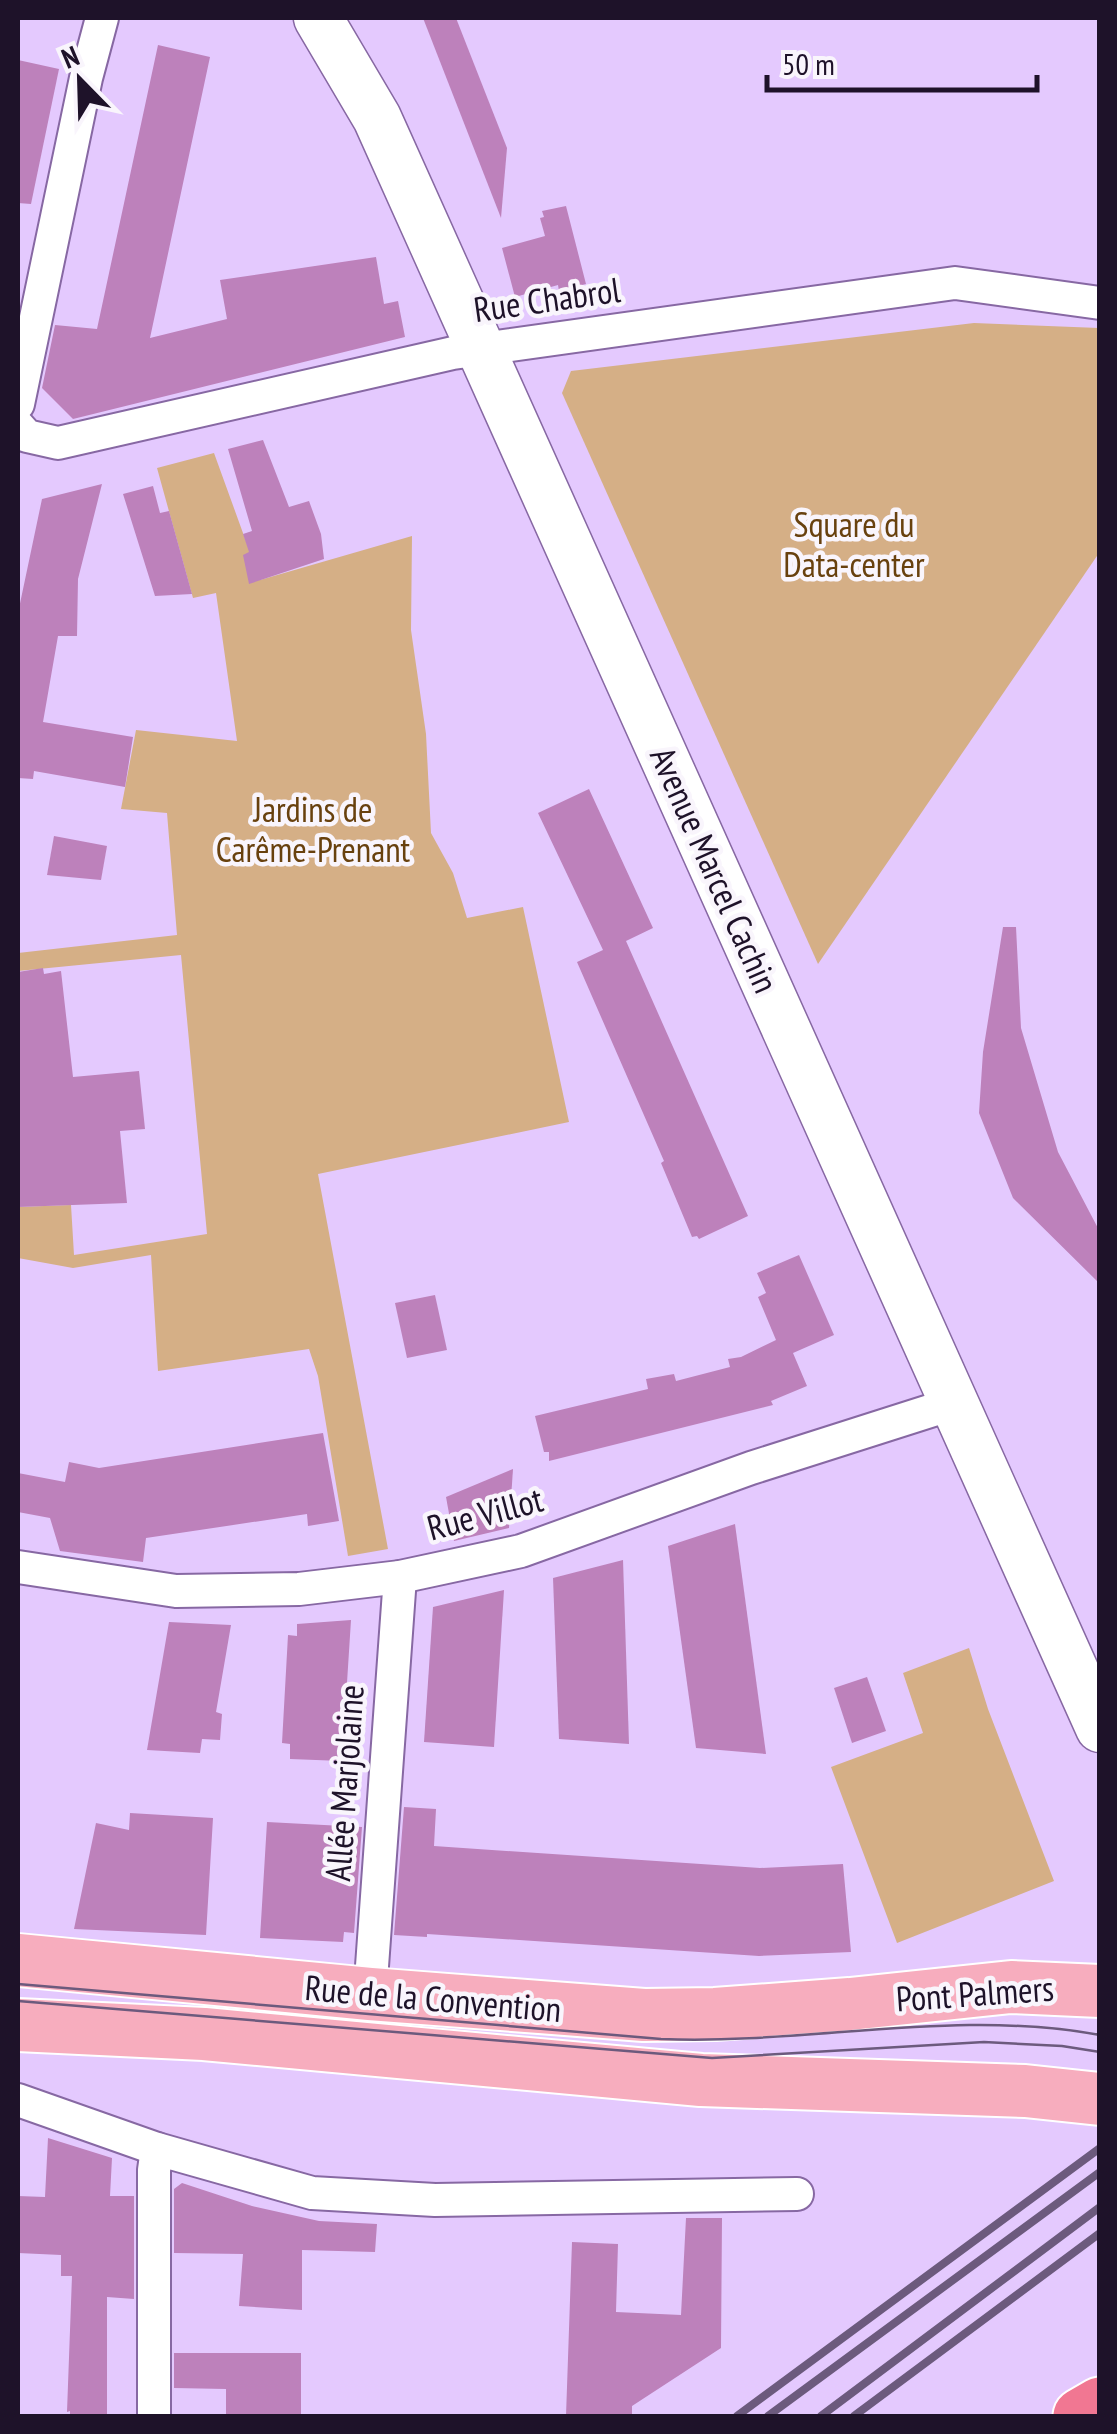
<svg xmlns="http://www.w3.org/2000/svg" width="1117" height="2434" viewBox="0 0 1117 2434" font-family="'PT Sans Narrow',sans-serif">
<rect width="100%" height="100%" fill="#e4c9fe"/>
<g fill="#d5af86">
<path d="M 974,323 L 1099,328 L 1099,553 L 818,964 L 562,393 L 571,371 Z"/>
<path d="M 214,453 L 260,580 L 412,536 L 411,630 L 426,734 L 431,833 L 453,873 L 467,918 L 523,907 L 569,1122 L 318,1174 L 388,1549 L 348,1556 L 318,1376 L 309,1349 L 158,1371 L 151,1255 L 73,1268 L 18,1258 L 18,1207 L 71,1205 L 74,1255 L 207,1234 L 181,955 L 18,971 L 18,953 L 177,935 L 167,813 L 121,809 L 136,730 L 237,741 L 216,593 L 193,598 L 157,468 Z"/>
<path d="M 969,1648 L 988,1709 L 1054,1881 L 897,1943 L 831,1767 L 923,1733 L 903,1673 Z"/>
</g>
<g fill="#bd81bb">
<path d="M 423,18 L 456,18 L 507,148 L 501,218 Z"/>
<path d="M 158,45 L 210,57 L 150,338 L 227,319 L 220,280 L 376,257 L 384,304 L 398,301 L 405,337 L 73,419 L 42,388 L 55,325 L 97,329 Z"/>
<path d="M 18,60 L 59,69 L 31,204 L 18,203 Z"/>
<path d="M 566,206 L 586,284 L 559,291 L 558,285 L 515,297 L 502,248 L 545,236 L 540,218 L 544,217 L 542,211 Z"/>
<path d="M 263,440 L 289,507 L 309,501 L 321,534 L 324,559 L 249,584 L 243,555 L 249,552 L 243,534 L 252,531 L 228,449 Z"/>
<path d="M 102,484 L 78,579 L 77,636 L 58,636 L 43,722 L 133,737 L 125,787 L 34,771 L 33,779 L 18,778 L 18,613 L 42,499 Z"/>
<path d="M 153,486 L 160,513 L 169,511 L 192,594 L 155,596 L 123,494 Z"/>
<path d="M 589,789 L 653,928 L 626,941 L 748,1216 L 699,1239 L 697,1236 L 692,1237 L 661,1163 L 664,1161 L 577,962 L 603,950 L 538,813 Z"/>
<path d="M 54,836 L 107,846 L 101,880 L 47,875 Z"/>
<path d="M 1003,927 L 1016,927 L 1021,1028 L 1058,1152 L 1100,1232 L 1100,1284 L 1013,1198 L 979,1113 L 983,1052 Z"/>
<path d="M 43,968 L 44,974 L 61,971 L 73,1077 L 139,1071 L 145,1129 L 120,1131 L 127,1203 L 18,1207 L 18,972 Z"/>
<path d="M 799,1255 L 834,1335 L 793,1353 L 807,1386 L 771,1401 L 773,1405 L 549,1461 L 549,1452 L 544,1452 L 535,1416 L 648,1389 L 646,1379 L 674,1374 L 676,1381 L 730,1367 L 728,1359 L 741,1357 L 776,1340 L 758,1297 L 766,1293 L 757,1273 Z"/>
<path d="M 435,1295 L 447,1350 L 407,1358 L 395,1303 Z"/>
<path d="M 323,1433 L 339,1521 L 308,1526 L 307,1514 L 146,1538 L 143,1562 L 60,1551 L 50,1518 L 18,1512 L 18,1473 L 65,1482 L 69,1462 L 99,1468 Z"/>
<path d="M 513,1469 L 509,1528 L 454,1541 L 446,1497 Z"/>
<path d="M 735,1524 L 766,1754 L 696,1748 L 668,1546 Z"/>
<path d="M 623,1560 L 629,1744 L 559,1739 L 553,1578 Z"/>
<path d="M 504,1590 L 494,1747 L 424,1742 L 433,1607 Z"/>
<path d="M 351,1620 L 342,1761 L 290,1759 L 290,1744 L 282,1743 L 288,1635 L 297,1636 L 297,1624 Z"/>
<path d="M 169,1622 L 231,1625 L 216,1712 L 222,1714 L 220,1740 L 202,1739 L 200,1753 L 147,1750 Z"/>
<path d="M 867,1677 L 886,1731 L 852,1743 L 834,1688 Z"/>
<path d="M 404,1807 L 436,1809 L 434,1846 L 760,1868 L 843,1864 L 851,1952 L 759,1956 L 427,1934 L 427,1937 L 394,1935 Z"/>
<path d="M 130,1813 L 213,1818 L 206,1935 L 74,1929 L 96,1823 L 129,1830 Z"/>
<path d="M 267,1822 L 362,1827 L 354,1933 L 344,1932 L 343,1942 L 260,1938 Z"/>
<path d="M 48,2138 L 112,2158 L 110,2196 L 134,2196 L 134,2299 L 107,2297 L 107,2416 L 70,2416 L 70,2411 L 67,2412 L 72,2276 L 61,2276 L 61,2255 L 18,2253 L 18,2196 L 45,2197 Z"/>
<path d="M 182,2183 L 252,2206 L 319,2221 L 377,2224 L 375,2252 L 302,2250 L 302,2310 L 239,2306 L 243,2254 L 174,2253 L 174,2189 Z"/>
<path d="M 686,2218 L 722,2218 L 721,2348 L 632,2406 L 632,2416 L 566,2416 L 572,2242 L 618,2244 L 616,2312 L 681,2315 Z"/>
<path d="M 174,2353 L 301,2353 L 301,2416 L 226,2416 L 226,2389 L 174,2388 Z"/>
</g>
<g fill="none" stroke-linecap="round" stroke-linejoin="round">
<g stroke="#8768a3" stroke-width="36">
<g id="street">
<path d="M 18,404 L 86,78 L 102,18"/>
<path d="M 18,426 L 27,436 L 58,443 L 453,353 L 955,283 L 1100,303"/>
<path d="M 18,1567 L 176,1591 L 299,1589 L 400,1577 L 521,1551 L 751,1468 L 955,1403"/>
<path d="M 370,1994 L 400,1577"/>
<path d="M 18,2100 L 157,2149 L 312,2193 L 435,2200 L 797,2194"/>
<path d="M 154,2416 L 154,2170 L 157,2149"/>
</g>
</g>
<g stroke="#8768a3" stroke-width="51">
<path id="secondary" d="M 318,18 L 377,118 L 1100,1728"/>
</g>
<g stroke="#fff" stroke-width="56">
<g id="primary">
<path d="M 18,1960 L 370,1994 L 644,2015 L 715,2014 L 850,2004 L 1011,1987 L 1100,1991"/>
<path d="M 18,2025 L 204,2034 L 701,2080 L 1025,2091 L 1100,2099"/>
</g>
</g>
<g stroke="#fff" stroke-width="59">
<path id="highway" d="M 1081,2416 L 1100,2405"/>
</g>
<use href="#street" stroke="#fff" stroke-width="32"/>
<use href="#secondary" stroke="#fff" stroke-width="48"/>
<use href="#primary" stroke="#f7adbe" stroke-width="52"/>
<use href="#highway" stroke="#f17792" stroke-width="55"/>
<g stroke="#6c5a7d" stroke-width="2.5">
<path d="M 18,1984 L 661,2039 C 807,2045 955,2008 1100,2035"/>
<path d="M 18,2001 L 712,2058 L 984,2042 L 1062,2046 L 1100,2052"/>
</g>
<g stroke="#6c5a7d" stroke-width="8">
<path d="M 737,2416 L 1100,2148"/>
<path d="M 768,2416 L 1100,2172"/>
<path d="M 821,2416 L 1100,2207"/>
<path d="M 854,2416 L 1100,2233"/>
</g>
</g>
<g text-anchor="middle" stroke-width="9" stroke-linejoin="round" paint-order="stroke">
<g font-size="35" fill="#1e1229" stroke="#f9f5fc">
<text transform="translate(547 300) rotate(-8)" y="12">Rue Chabrol</text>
<text transform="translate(714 870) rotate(66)" y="12">Avenue Marcel Cachin</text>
<text transform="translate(485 1514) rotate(-15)" y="12">Rue Villot</text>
<text transform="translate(345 1783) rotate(-86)" y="12">Allée Marjolaine</text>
<text transform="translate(975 1994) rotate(-4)" y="12">Pont Palmers</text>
<text transform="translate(433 1999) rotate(5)" y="12">Rue de la Convention</text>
</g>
<g font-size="35" fill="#68410e" stroke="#f9f5fc">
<text x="854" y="537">Square du<tspan x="854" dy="40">Data-center</tspan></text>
<text x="313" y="822">Jardins de<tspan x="313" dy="40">Carême-Prenant</tspan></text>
</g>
</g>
<rect width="1117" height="2434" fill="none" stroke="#1e1229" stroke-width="40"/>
<g transform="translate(80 80) rotate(337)" stroke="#f9f5fc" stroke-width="8" paint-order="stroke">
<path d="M0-8L18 38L0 25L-18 38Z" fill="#1e1229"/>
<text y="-15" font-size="28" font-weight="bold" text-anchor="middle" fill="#1e1229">N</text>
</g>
<path d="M767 75v15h270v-15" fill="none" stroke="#1e1229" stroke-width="5"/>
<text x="782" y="75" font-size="30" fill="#1e1229" stroke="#f9f5fc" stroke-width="8" paint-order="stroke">50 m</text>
</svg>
